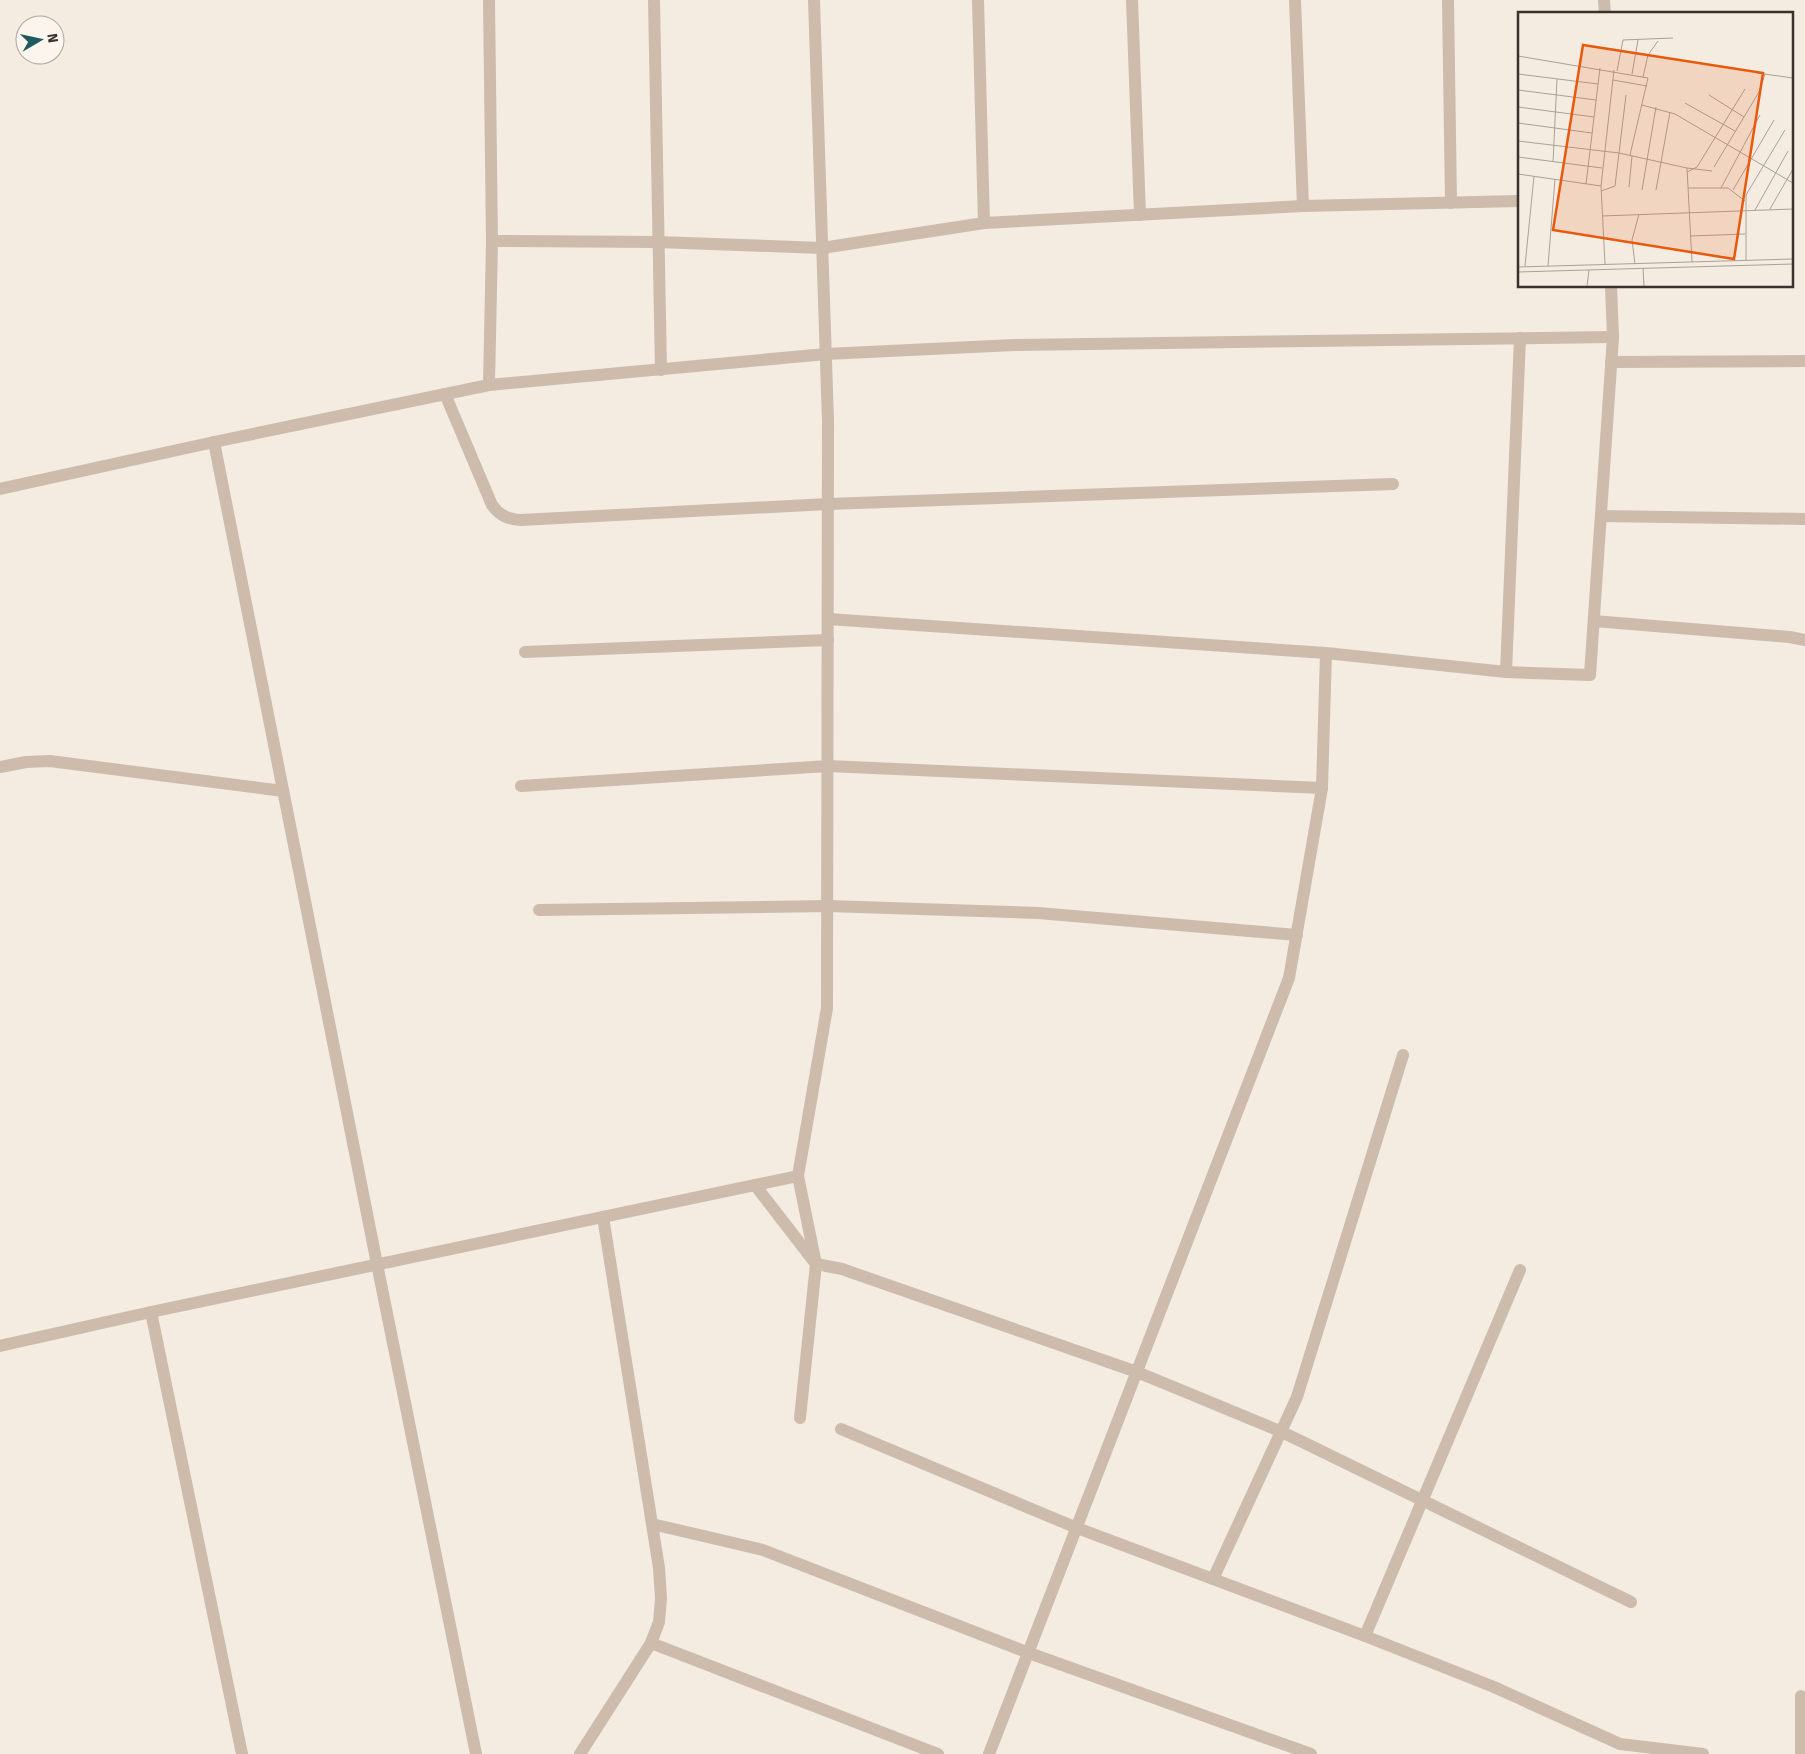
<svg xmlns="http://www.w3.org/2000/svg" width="1805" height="1754" viewBox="0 0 1805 1754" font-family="'Fira Sans',sans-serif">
<rect width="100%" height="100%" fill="#f4ebe1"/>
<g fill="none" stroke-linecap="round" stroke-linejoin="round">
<g stroke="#cdbbac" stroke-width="12">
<path d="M 489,0 L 492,241 L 489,385"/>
<path d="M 654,0 L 661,370"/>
<path d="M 978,0 L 984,223"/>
<path d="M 1132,0 L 1140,215"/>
<path d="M 1295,0 L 1303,206"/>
<path d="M 1448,0 L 1451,203"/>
<path d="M 1604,0 L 1605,14"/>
<path d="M 492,241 L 658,242 L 822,248 L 984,223 L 1303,206 L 1519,201"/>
<path d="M 1611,362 L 1805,361"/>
<path d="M 445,394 L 492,505 C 500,516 508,519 521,520 L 828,504 L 1393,484"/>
<path d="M 214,442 L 377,1264 L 476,1754"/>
<path d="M 0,489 L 214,442 L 489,385 L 826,354 L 1014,345 L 1613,337"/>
<path d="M 1601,516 L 1805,519"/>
<path d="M 828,619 L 1326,653 L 1506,672 L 1590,675 L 1613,337 L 1611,286"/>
<path d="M 1594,621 L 1790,637 L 1805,640"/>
<path d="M 525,652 L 828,640"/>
<path d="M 1506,672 L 1520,338"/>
<path d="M 0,767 L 26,762 L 50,761 L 283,791"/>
<path d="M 521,786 L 828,766 L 1322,788"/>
<path d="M 539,910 L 828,906 L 1038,913 L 1297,935"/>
<path d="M 798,1176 L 816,1264 L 800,1418"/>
<path d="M 755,1185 L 816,1264 L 842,1269 L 1137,1372 L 1282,1432 L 1631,1602"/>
<path d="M 151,1312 L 242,1754"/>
<path d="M 0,1346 L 151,1312 L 798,1176 L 827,1008 L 828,421 L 814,0"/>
<path d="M 841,1429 L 1077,1528 L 1365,1636 L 1494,1687 L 1620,1744 L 1703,1754"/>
<path d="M 652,1524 L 763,1550 L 1029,1653 L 1311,1754"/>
<path d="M 1213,1579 L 1297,1397 L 1403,1055"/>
<path d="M 1365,1636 L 1520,1270"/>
<path d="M 651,1643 L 938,1754"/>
<path d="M 1801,1696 L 1801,1754"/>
<path d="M 580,1754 L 651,1643 L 659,1622 L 661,1598 L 659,1568 L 603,1217"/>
<path d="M 989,1754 L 1289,978 L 1322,788 L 1326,653"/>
</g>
</g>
<g transform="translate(1518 12)">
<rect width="275" height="275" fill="#f4ebe1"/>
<path fill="none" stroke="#aaa098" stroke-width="1" d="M 0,44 L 130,66 L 112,143M 99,59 L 105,28 L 155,26M 239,61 L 275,66M 0,62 L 80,72M 114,62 L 120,28M 125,65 L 130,43 L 140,29M 95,68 L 129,74M 0,78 L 78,88M 191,83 L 226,105M 167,91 L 217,119M 124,93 L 157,102 L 275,171M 0,95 L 76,105M 0,111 L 74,121M 0,129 L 101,141 L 169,156 L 174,250M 0,145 L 84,156M 35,150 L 39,67M 196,155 L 241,80 L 247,62M 169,156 L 194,159M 169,160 L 179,155 L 227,77M 0,162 L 83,174M 68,172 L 82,56M 111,175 L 114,144M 170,176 L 210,176 L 227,189M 203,176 L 242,103M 124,178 L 138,95M 138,178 L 152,100M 215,178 L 256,108M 83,179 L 97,174 L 108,83M 252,197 L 275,157M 237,198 L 270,139M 84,204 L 275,197M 173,224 L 227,222M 228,248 L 228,183 L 267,118M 87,252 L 83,174 L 96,58M 117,252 L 114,228 L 121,202M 7,254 L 16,164M 30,254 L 37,167M 0,255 L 275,247M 125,256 L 126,274M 0,260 L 275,252M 69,274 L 71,258"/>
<path fill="#e8590c" fill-opacity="0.15" stroke="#e8590c" stroke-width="2.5" d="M 65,33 L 245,61 L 216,247 L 35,218 Z"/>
<rect width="275" height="275" fill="none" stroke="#3b302b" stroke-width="2.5"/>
</g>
<g transform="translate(40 40) rotate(81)"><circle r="24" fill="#fbf5ee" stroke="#aea6a0"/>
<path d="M0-4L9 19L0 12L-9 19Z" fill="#1f5a5e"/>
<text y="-8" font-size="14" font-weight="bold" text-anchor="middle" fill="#3b302b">N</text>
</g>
</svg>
